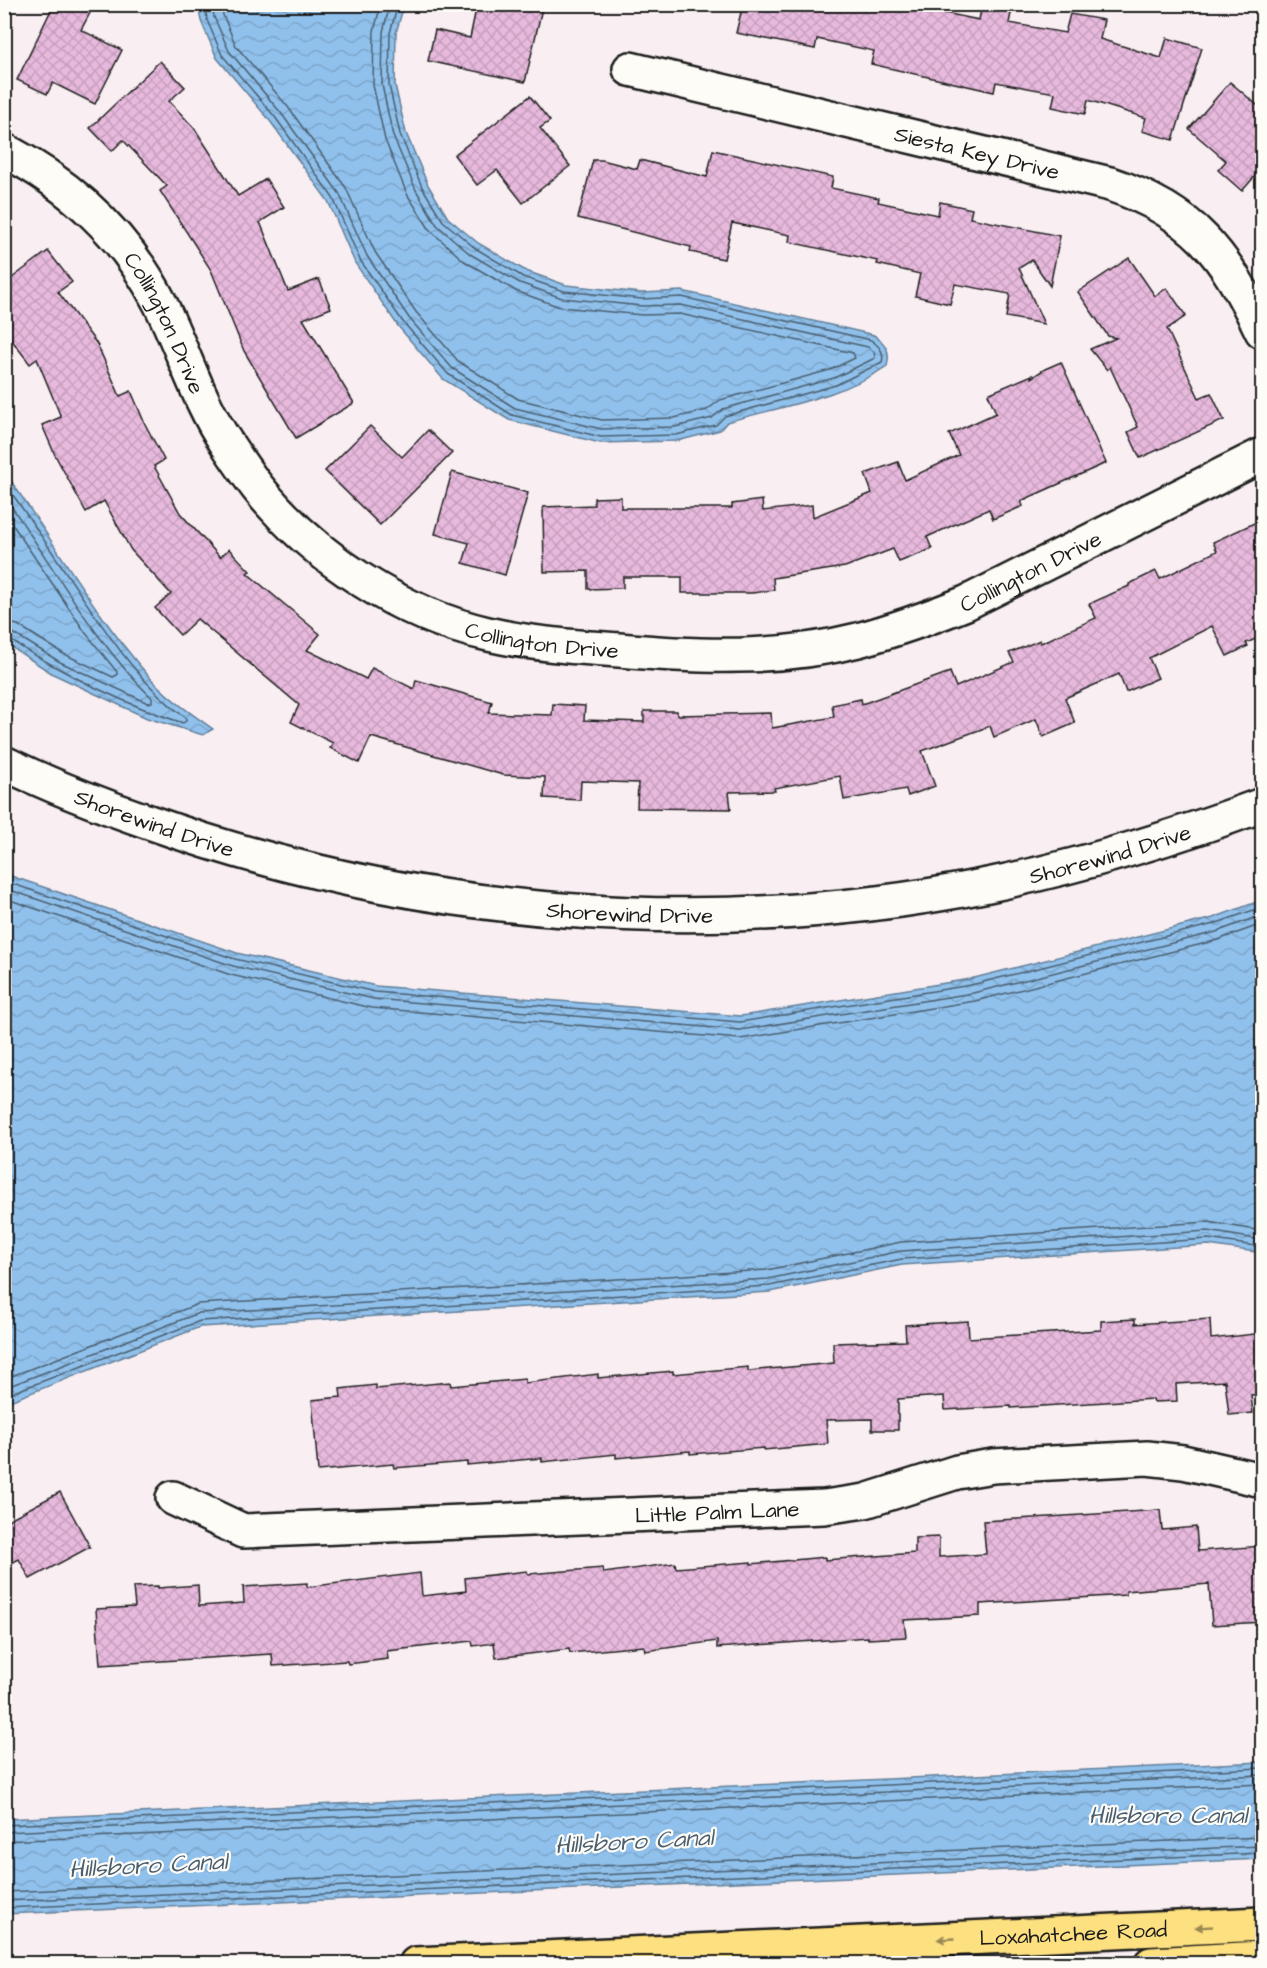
<svg xmlns="http://www.w3.org/2000/svg" width="1267" height="1968" viewBox="0 0 1267 1968" font-family="'Architects Daughter',sans-serif">
<defs>
<pattern id="water-waves" width="16" height="10" patternUnits="userSpaceOnUse" patternTransform="scale(1.5)"><rect width="16" height="10" fill="#90c1ec"/><path d="M0 5q4-4 8 0t8 0" fill="none" stroke="#7ca5ca"/></pattern>
<pattern id="building-cross-hatch" width="8" height="8" patternUnits="userSpaceOnUse" patternTransform="scale(1.5)"><rect width="8" height="8" fill="#e7b9dd"/><path d="M0 0l8 8M0 8l8-8" fill="none" stroke="#c69ebd"/></pattern>
</defs>
<rect width="100%" height="100%" fill="#f9eff2"/>
<filter id="ink" filterUnits="userSpaceOnUse"><feTurbulence type="fractalNoise" baseFrequency=".0167" numOctaves="2"/><feDisplacementMap in="SourceGraphic" scale="12" xChannelSelector="R" yChannelSelector="G"/><feConvolveMatrix kernelMatrix="1 2 1 2 8 2 1 2 1" color-interpolation-filters="sRGB"/></filter>
<g filter="url(#ink)">
<g fill="url(#water-waves)" stroke="#627f99" stroke-width="1.5">
<path d="M 198,5 L 404,5 L 396,33 L 395,85 L 406,133 L 428,185 L 448,218 L 478,243 L 526,271 L 566,285 L 642,293 L 682,291 L 874,335 C 886,344 891,351 887,366 C 843,397 779,407 727,422 L 720,430 L 677,441 L 600,443 L 509,420 L 443,379 L 398,326 L 355,263 L 328,201 L 270,121 L 217,58 L 201,21 Z"/>
<path d="M 4,464 L 13,484 C 57,547 96,615 146,673 C 165,696 189,712 213,729 L 203,735 L 147,718 L 53,674 L 5,643 Z"/>
<path d="M 5,874 L 237,953 L 376,986 L 741,1016 L 970,979 L 1213,918 L 1262,900 L 1262,1253 L 1208,1245 L 902,1265 L 770,1292 L 200,1327 L 5,1403 Z"/>
<path d="M 1262,1762 L 1262,1859 L 5,1914 L 5,1819 Z"/>
</g>
<g fill="none" stroke-linecap="round" stroke-linejoin="round">
<g stroke="#4a5e6f" stroke-width="1.5">
<path d="M 205,4 L 207,20 L 222,55 L 275,117 L 333,198 L 360,260 L 403,322 L 448,374 L 512,415 L 601,437 L 676,435 L 716,425 L 725,416 L 836,385 L 882,362 C 885,352 879,346 871,340 L 682,297 L 642,299 L 564,291 L 523,277 L 475,248 L 443,221 L 422,187 L 400,134 L 389,85 L 390,33 L 398,4"/>
<path d="M 212,4 L 214,17 L 229,51 L 281,113 L 339,193 L 367,256 L 409,318 L 452,368 L 515,408 L 601,429 L 675,427 L 712,418 L 723,409 L 834,378 L 875,358 L 874,352 L 868,347 L 681,305 L 642,306 L 562,298 L 520,283 L 470,254 L 437,225 L 416,190 L 393,136 L 382,85 L 383,32 L 390,4"/>
<path d="M 221,4 L 223,15 L 236,46 L 288,107 L 346,188 L 375,252 L 416,312 L 458,361 L 518,399 L 602,420 L 674,418 L 707,410 L 720,400 L 830,370 L 855,358 L 853,353 L 680,314 L 642,315 L 560,307 L 516,291 L 464,261 L 430,230 L 407,194 L 385,140 L 373,85 L 374,31 L 381,4"/>
<path d="M 4,480 L 8,488 C 33,523 57,559 81,595 C 111,639 142,686 186,718 L 186,721 L 183,723 C 121,703 64,674 10,640 L 4,639"/>
<path d="M 4,496 C 52,563 93,641 152,698 L 152,702 L 148,703 L 60,662 L 13,633 L 4,631"/>
<path d="M 4,512 L 85,632 L 117,672 L 117,675 L 113,677 L 64,654 L 18,625 L 4,622"/>
<path d="M 4,881 L 235,959 L 375,992 L 740,1022 L 971,985 L 1214,924 L 1262,907"/>
<path d="M 4,888 L 233,966 L 374,999 L 740,1030 L 973,993 L 1216,932 L 1262,915"/>
<path d="M 4,898 L 231,975 L 372,1008 L 740,1039 L 975,1001 L 1218,940 L 1262,924"/>
<path d="M 4,1379 L 198,1304 L 767,1270 L 901,1242 L 1208,1222 L 1262,1231"/>
<path d="M 4,1388 L 199,1313 L 768,1279 L 901,1251 L 1208,1231 L 1262,1240"/>
<path d="M 4,1396 L 200,1321 L 769,1286 L 902,1259 L 1208,1239 L 1262,1247"/>
<path d="M 4,1825 L 1262,1768"/>
<path d="M 4,1832 L 1262,1775"/>
<path d="M 4,1841 L 1262,1784"/>
<path d="M 4,1892 L 1262,1837"/>
<path d="M 4,1901 L 1262,1846"/>
<path d="M 4,1908 L 1262,1853"/>
</g>
</g>
<g fill="url(#building-cross-hatch)" stroke="#1c1c1c" stroke-width="1.5">
<path d="M 54,4 L 78,4 L 91,11 L 81,30 L 122,50 L 95,104 L 53,83 L 47,94 L 17,80 Z"/>
<path d="M 477,4 L 543,4 L 525,82 L 428,61 L 435,30 L 470,38 Z"/>
<path d="M 743,4 L 917,4 L 916,7 L 979,20 L 982,4 L 1013,4 L 1009,23 L 1065,33 L 1070,14 L 1104,20 L 1100,39 L 1161,58 L 1167,38 L 1202,48 L 1173,140 L 1142,131 L 1146,118 L 1088,100 L 1085,114 L 1052,107 L 1055,93 L 996,82 L 994,92 L 871,64 L 874,51 L 817,39 L 815,49 L 736,33 Z"/>
<path d="M 160,61 L 185,87 L 169,101 L 195,129 L 238,196 L 266,179 L 284,207 L 260,222 L 288,291 L 319,279 L 331,308 L 303,319 L 354,403 L 296,438 L 244,351 L 211,270 L 160,191 L 167,186 L 123,140 L 112,151 L 90,128 Z"/>
<path d="M 1230,82 L 1263,110 L 1263,167 L 1242,191 L 1218,170 L 1226,161 L 1189,129 Z"/>
<path d="M 530,96 L 550,121 L 540,128 L 570,166 L 523,203 L 497,170 L 477,185 L 454,155 Z"/>
<path d="M 713,150 L 833,177 L 831,188 L 879,198 L 878,202 L 938,215 L 940,202 L 972,209 L 970,218 L 1060,236 L 1050,286 L 1032,260 L 1019,268 L 1044,324 L 1006,317 L 1010,294 L 955,284 L 950,304 L 915,296 L 920,274 L 877,264 L 878,261 L 789,242 L 790,235 L 732,223 L 724,259 L 690,252 L 691,247 L 578,218 L 593,160 L 602,160 L 637,169 L 640,160 L 707,177 Z"/>
<path d="M 48,251 L 72,282 L 58,292 L 97,344 L 120,396 L 131,391 L 145,424 L 164,460 L 154,466 L 180,513 L 220,557 L 229,549 L 250,571 L 247,573 L 320,634 L 307,650 L 366,679 L 372,668 L 414,689 L 416,680 L 492,702 L 489,713 L 552,715 L 553,704 L 585,706 L 584,720 L 644,722 L 644,711 L 677,711 L 677,715 L 771,713 L 772,728 L 834,717 L 832,705 L 861,699 L 862,704 L 950,672 L 956,687 L 1014,662 L 1009,653 L 1040,640 L 1041,643 L 1096,618 L 1089,604 L 1129,586 L 1129,584 L 1156,571 L 1160,579 L 1217,551 L 1213,542 L 1263,519 L 1263,636 L 1246,643 L 1248,646 L 1227,656 L 1212,626 L 1149,658 L 1158,678 L 1126,692 L 1119,674 L 1065,698 L 1075,723 L 1043,737 L 1036,719 L 994,737 L 990,726 L 922,751 L 935,786 L 908,796 L 906,789 L 844,800 L 840,776 L 774,788 L 775,791 L 729,792 L 731,809 L 637,808 L 638,783 L 581,781 L 580,800 L 544,798 L 545,777 L 503,775 L 371,737 L 359,763 L 330,748 L 333,743 L 291,722 L 299,705 L 197,619 L 180,635 L 155,608 L 171,594 L 131,550 L 104,501 L 86,512 L 55,455 L 42,425 L 61,417 L 37,359 L 30,364 L 4,330 L 4,284 Z"/>
<path d="M 1129,258 L 1155,296 L 1167,288 L 1186,316 L 1167,329 L 1199,398 L 1211,393 L 1224,420 L 1140,458 L 1128,432 L 1138,427 L 1110,367 L 1107,370 L 1090,349 L 1116,338 L 1108,336 L 1078,292 Z"/>
<path d="M 1061,362 L 1106,463 L 1021,501 L 1023,506 L 993,519 L 989,509 L 927,537 L 932,549 L 899,562 L 893,549 L 845,567 L 773,578 L 774,590 L 752,593 L 682,593 L 682,577 L 623,577 L 623,588 L 588,589 L 588,571 L 544,572 L 543,507 L 594,505 L 594,498 L 621,497 L 621,508 L 732,508 L 732,504 L 762,500 L 763,511 L 812,505 L 813,517 L 872,493 L 865,474 L 898,462 L 905,480 L 959,455 L 949,434 L 996,413 L 988,394 L 1032,375 L 1031,378 L 1045,369 Z"/>
<path d="M 370,426 L 402,457 L 428,430 L 452,453 L 380,525 L 325,471 Z"/>
<path d="M 452,472 L 528,493 L 505,575 L 463,563 L 469,543 L 435,534 Z"/>
<path d="M 1135,1319 L 1135,1324 L 1210,1319 L 1211,1339 L 1263,1333 L 1263,1394 L 1251,1395 L 1253,1413 L 1229,1415 L 1225,1381 L 1176,1384 L 1177,1401 L 1154,1402 L 1153,1399 L 1011,1408 L 1011,1406 L 945,1410 L 944,1396 L 898,1399 L 898,1430 L 872,1430 L 872,1419 L 826,1420 L 828,1444 L 764,1450 L 764,1448 L 690,1454 L 690,1451 L 616,1458 L 616,1454 L 542,1462 L 542,1458 L 467,1465 L 467,1462 L 394,1468 L 393,1464 L 318,1471 L 312,1400 L 341,1397 L 340,1389 L 376,1385 L 376,1389 L 450,1382 L 451,1386 L 525,1379 L 525,1383 L 598,1374 L 598,1378 L 673,1371 L 673,1374 L 748,1367 L 748,1371 L 834,1363 L 833,1343 L 906,1341 L 905,1325 L 968,1321 L 969,1338 L 1101,1330 L 1101,1321 Z"/>
<path d="M 60,1492 L 90,1547 L 30,1579 L 19,1559 L 4,1567 L 4,1522 Z"/>
<path d="M 1160,1510 L 1162,1530 L 1196,1527 L 1198,1551 L 1263,1546 L 1263,1622 L 1212,1625 L 1209,1584 L 1126,1591 L 1126,1595 L 980,1604 L 980,1616 L 904,1620 L 906,1637 L 868,1639 L 868,1637 L 717,1648 L 717,1641 L 645,1651 L 644,1646 L 570,1653 L 569,1649 L 496,1658 L 494,1643 L 473,1646 L 472,1641 L 387,1651 L 388,1659 L 348,1664 L 347,1661 L 273,1666 L 272,1654 L 100,1665 L 96,1609 L 135,1607 L 133,1587 L 158,1586 L 158,1588 L 198,1585 L 199,1606 L 244,1603 L 243,1587 L 307,1583 L 307,1587 L 420,1573 L 422,1596 L 466,1591 L 465,1578 L 527,1571 L 528,1574 L 603,1568 L 604,1573 L 675,1563 L 676,1568 L 751,1562 L 751,1564 L 825,1557 L 825,1560 L 915,1553 L 915,1538 L 939,1537 L 939,1557 L 986,1554 L 983,1521 Z"/>
</g>
<g fill="none" stroke-linecap="round" stroke-linejoin="round">
<g stroke="#1c1c1c" stroke-width="38">
<g id="minor">
<path id="s1" d="M 630,69 L 1110,184 C 1194,212 1225,254 1262,331"/>
<path id="s2" d="M 4,150 C 72,186 125,234 160,303 C 183,349 198,401 227,444 C 237,459 247,474 258,488 C 313,557 402,615 488,634 C 531,644 575,647 619,650 C 698,657 780,660 858,640 C 895,630 931,617 966,603 L 1262,455"/>
<path id="s3" d="M 4,763 C 51,786 100,805 149,822 C 416,917 710,941 988,885 C 1082,866 1173,838 1262,805"/>
<path id="s4" d="M 173,1498 L 243,1531 L 824,1507 L 865,1501 L 957,1472 L 993,1466 L 1147,1458 L 1183,1462 L 1262,1480"/>
</g>
</g>
<g stroke="#1c1c1c" stroke-width="38">
<g id="major">
<path id="s5" d="M 416,1964 L 1262,1924"/>
<path d="M 1151,1964 L 1262,1958"/>
</g>
</g>
<use href="#minor" stroke="#fdfcf7" stroke-width="33"/>
<use href="#major" stroke="#fde080" stroke-width="33"/>
</g>
<defs><path id="oneway-solid" d="M-6-.8H1V-3.2L6.5 0L1 3.2V.8H-6Z" transform="scale(1.5)"/></defs>
<g fill="#988853">
<use href="#oneway-solid" transform="translate(1204 1927) rotate(177)"/>
<use href="#oneway-solid" transform="translate(946 1939) rotate(177)"/>
</g>
</g>
<g text-anchor="middle" stroke-width="4.5" stroke-linejoin="round" paint-order="stroke">
<g font-size="22" fill="#1c1c1c" stroke="#fdfcf7">
<text dy="8" stroke="none"><textPath href="#s1" startOffset="357">Siesta Key Drive</textPath></text>
<text dy="8" stroke="none"><textPath href="#s2" startOffset="242">Collington Drive</textPath></text>
<text dy="8" stroke="none"><textPath href="#s2" startOffset="1268">Collington Drive</textPath></text>
<text dy="8" stroke="none"><textPath href="#s2" startOffset="764">Collington Drive</textPath></text>
<text dy="8" stroke="none"><textPath href="#s3" startOffset="162">Shorewind Drive</textPath></text>
<text dy="8" stroke="none"><textPath href="#s3" startOffset="1134">Shorewind Drive</textPath></text>
<text dy="8" stroke="none"><textPath href="#s3" startOffset="648">Shorewind Drive</textPath></text>
<text dy="8" stroke="none"><textPath href="#s4" startOffset="552">Little Palm Lane</textPath></text>
<text dy="8" stroke="none"><textPath href="#s5" startOffset="658">Loxahatchee Road</textPath></text>
</g>
<g font-size="24" font-style="italic" fill="#4a5e6f" stroke="#fdfcf7">
<text x="1168" y="1823">Hillsboro Canal</text>
<text transform="translate(634 1841) rotate(-3)" y="8">Hillsboro Canal</text>
<text transform="translate(148 1865) rotate(-3)" y="8">Hillsboro Canal</text>
</g>
</g>
<rect width="1267" height="1968" fill="none" stroke="#fdfcf7" stroke-width="24"/>
<rect x="12" y="12" width="1243" height="1944" fill="none" stroke="#1c1c1c" stroke-width="2" filter="url(#ink)"/>
</svg>
